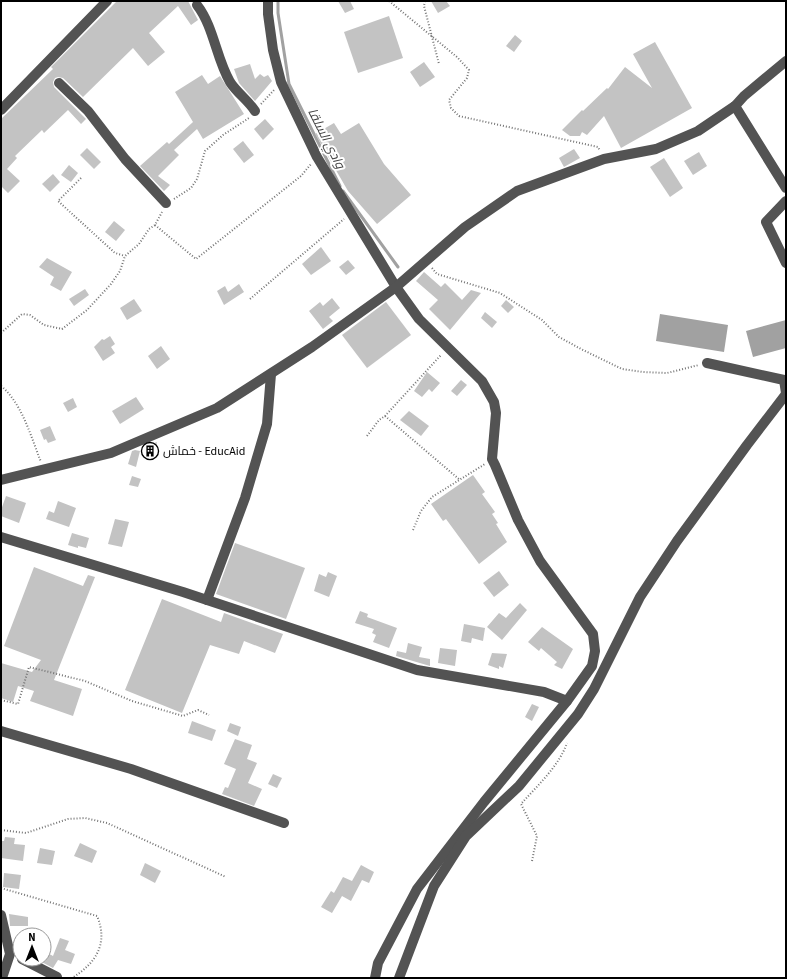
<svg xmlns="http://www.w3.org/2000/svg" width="787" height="979" viewBox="0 0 787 979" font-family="'Source Sans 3',Cairo,sans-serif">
<rect width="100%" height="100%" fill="#fff"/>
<g fill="#a1a1a1">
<path d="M 660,314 L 728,325 L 724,352 L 656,341 Z"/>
<path d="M 786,320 L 786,348 L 753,357 L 746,331 Z"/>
</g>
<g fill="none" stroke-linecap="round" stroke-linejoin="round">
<g stroke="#a1a1a1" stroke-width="3">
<path d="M 278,1 L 278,13 L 289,84 L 340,186"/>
<path d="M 343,191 L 398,267"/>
</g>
</g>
<g fill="#c3c3c3">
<path d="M 117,1 L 188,1 L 198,20 L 191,25 L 178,6 L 149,33 L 165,52 L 148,66 L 133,48 L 83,97 L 63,78 L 58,77 L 55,78 L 53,82 L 54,87 L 86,119 L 81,124 L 68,110 L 44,133 L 42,130 L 15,156 L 17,158 L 7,169 L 20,181 L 8,193 L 1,186 L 1,119 L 53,69 L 51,67 Z"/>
<path d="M 338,1 L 350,1 L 354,9 L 345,13 Z"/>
<path d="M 431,1 L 446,1 L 450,6 L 438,13 Z"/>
<path d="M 389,16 L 403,58 L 358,73 L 344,32 Z"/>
<path d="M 515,35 L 522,41 L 514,52 L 506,46 Z"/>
<path d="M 655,42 L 692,108 L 621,148 L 604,116 L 587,135 L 582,132 L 580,136 L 570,136 L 562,130 L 582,110 L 583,111 L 607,88 L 608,89 L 625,67 L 652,88 L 633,54 Z"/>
<path d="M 424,62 L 435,77 L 420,87 L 410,72 Z"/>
<path d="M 250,64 L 255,79 L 260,74 L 264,77 L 268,75 L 272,81 L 255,101 L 239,83 L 234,69 Z"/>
<path d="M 202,75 L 208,84 L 220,76 L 244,114 L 203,139 L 197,129 L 174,150 L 179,155 L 158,176 L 170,185 L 164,191 L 140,166 L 167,142 L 169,144 L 193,122 L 175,92 Z"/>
<path d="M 265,119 L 274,129 L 263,140 L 254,129 Z"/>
<path d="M 334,123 L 341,134 L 359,123 L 384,164 L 411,195 L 377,224 L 348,191 L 315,134 Z"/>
<path d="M 243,141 L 254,155 L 244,163 L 233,149 Z"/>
<path d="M 87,148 L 101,162 L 94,169 L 80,155 Z"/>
<path d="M 574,149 L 580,158 L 564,167 L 559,158 Z"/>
<path d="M 699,152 L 707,166 L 693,175 L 684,161 Z"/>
<path d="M 664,158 L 683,188 L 670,197 L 650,167 Z"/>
<path d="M 69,165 L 78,173 L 71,182 L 61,175 Z"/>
<path d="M 53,174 L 60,182 L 50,192 L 42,184 Z"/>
<path d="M 114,221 L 125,230 L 116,241 L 105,232 Z"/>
<path d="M 321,247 L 331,261 L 311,275 L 302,264 Z"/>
<path d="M 47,258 L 72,272 L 61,291 L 50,285 L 54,277 L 39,267 Z"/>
<path d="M 348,260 L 355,268 L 346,275 L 339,267 Z"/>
<path d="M 424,272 L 441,287 L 445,283 L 462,300 L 471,290 L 481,293 L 450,330 L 429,309 L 438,300 L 416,281 Z"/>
<path d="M 239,284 L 244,292 L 224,305 L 217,291 L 225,286 L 228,292 Z"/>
<path d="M 85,289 L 89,295 L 74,306 L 69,299 Z"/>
<path d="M 332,298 L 340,308 L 329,317 L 333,321 L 323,329 L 309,311 L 320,302 L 323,306 Z"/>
<path d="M 134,299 L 142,311 L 127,320 L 120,308 Z"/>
<path d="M 506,300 L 514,307 L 508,313 L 501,306 Z"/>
<path d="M 386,302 L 411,335 L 367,368 L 342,335 Z"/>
<path d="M 485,312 L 497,322 L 492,328 L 481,318 Z"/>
<path d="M 110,336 L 115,344 L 111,347 L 115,353 L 103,361 L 94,347 L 102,339 L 104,340 Z"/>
<path d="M 161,346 L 170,359 L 157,369 L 148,356 Z"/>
<path d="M 427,372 L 440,383 L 432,392 L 429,389 L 422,397 L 414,391 Z"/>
<path d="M 461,380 L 467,385 L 457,396 L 451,391 Z"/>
<path d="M 136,397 L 144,409 L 120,424 L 112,411 Z"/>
<path d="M 73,398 L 77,407 L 68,412 L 63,403 Z"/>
<path d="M 409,411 L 429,426 L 421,436 L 400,420 Z"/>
<path d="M 50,426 L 56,440 L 48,443 L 46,439 L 44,440 L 40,430 Z"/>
<path d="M 157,442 L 153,458 L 144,456 L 146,446 Z"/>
<path d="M 135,450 L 140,451 L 136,467 L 128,464 L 132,451 Z"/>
<path d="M 473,475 L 485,492 L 482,494 L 495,512 L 492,514 L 498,523 L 496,524 L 507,542 L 479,564 L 446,519 L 443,521 L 431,504 Z"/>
<path d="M 132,476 L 141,479 L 138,487 L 129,485 Z"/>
<path d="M 6,496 L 26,503 L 19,523 L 1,516 L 1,510 Z"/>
<path d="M 58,501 L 76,508 L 69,527 L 46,519 L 49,511 L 54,513 Z"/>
<path d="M 115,519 L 129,522 L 122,547 L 108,544 Z"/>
<path d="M 72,533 L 89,538 L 86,548 L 78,546 L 78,548 L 68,545 Z"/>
<path d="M 235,543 L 305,568 L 286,619 L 216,594 Z"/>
<path d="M 34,567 L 83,586 L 88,575 L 95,577 L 54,680 L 82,689 L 73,716 L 30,701 L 34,691 L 18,686 L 13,702 L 1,698 L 1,663 L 32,672 L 41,660 L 4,646 Z"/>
<path d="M 499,571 L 509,585 L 494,597 L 483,583 Z"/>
<path d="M 328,572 L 337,576 L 329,597 L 314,591 L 319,574 L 326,577 Z"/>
<path d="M 162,599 L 221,622 L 224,613 L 283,634 L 275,653 L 244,641 L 239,654 L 210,645 L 182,713 L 125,690 Z"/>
<path d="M 520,603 L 527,610 L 502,640 L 487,627 L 499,613 L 506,618 Z"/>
<path d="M 360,611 L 368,614 L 367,617 L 397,628 L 389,648 L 373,642 L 376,635 L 372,633 L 374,629 L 355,623 Z"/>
<path d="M 464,624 L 485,628 L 483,641 L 472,638 L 471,643 L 461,641 Z"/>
<path d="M 542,627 L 573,649 L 562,669 L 554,665 L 557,662 L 541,648 L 539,651 L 528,642 Z"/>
<path d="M 408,643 L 422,647 L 419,657 L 430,659 L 430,666 L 396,656 L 397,651 L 406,653 Z"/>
<path d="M 440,648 L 457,650 L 455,666 L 438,663 Z"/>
<path d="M 492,653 L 507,654 L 503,668 L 499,666 L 499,669 L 488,665 Z"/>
<path d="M 532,704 L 539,707 L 532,721 L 525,717 Z"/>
<path d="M 192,721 L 216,730 L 212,741 L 188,733 Z"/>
<path d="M 230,723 L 241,727 L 238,736 L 227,731 Z"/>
<path d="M 235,739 L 252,745 L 247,759 L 257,763 L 248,783 L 262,789 L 254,806 L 222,794 L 225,787 L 228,788 L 236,769 L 224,764 Z"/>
<path d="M 273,774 L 282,778 L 277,788 L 268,784 Z"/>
<path d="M 5,837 L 15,838 L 14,844 L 25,845 L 23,861 L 1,858 L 1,841 L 4,841 Z"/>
<path d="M 80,843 L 97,851 L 92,863 L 74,856 Z"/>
<path d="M 40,848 L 55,851 L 52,865 L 37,863 Z"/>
<path d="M 145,863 L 161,871 L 155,883 L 140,875 Z"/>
<path d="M 361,865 L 374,872 L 369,883 L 362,880 L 351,901 L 342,896 L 332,913 L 321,907 L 331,891 L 334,893 L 343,877 L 352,881 Z"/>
<path d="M 4,873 L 21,875 L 19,889 L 3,887 Z"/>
<path d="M 9,914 L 28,917 L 28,926 L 10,926 Z"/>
<path d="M 60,938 L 69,941 L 65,950 L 75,954 L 71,964 L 58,960 L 53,968 L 36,959 L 44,959 L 44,951 L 53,956 Z"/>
</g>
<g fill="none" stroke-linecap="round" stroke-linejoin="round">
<g stroke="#757575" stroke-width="2" stroke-dasharray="1 2" stroke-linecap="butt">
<path d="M 389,1 L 457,57 L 469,70 L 467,78 L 449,100 L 451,108 L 459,116 L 598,147 L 600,151"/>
<path d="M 425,1 L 424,6 L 439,64"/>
<path d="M 261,104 L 275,89"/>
<path d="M 81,178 L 58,201 L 115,253 L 125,256"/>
<path d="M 174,199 L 191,188 L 197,179 L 205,151 L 223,135 L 249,118"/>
<path d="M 155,225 L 196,259 L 301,176 L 311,164"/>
<path d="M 432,268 L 437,274 L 500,293 L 542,320 L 559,337 L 581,349 L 622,369 L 643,372 L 667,373 L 699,365"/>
<path d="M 250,299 L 344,219"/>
<path d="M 1,333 L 22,314 L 30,315 L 44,325 L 62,329 L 87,310 L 111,284 L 120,271 L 125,256 L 139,244 L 149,229 L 155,225 L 162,212"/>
<path d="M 1,386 C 22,403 31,437 41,462"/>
<path d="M 385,416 L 460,480"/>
<path d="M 367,436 L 379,420 L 385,416 L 441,355"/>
<path d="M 413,530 L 421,511 L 432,497 L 485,464"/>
<path d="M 1,700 L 18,704 L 29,667 L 85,681 L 132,701 L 183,716 L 198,710 L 209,715"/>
<path d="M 1,830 L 26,833 L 68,819 L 85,818 L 107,823 L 226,877"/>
<path d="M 532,861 L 537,836 L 521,804 C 537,786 559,766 567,743"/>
<path d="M 1,888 L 97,916 C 109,944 95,964 72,978"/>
</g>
<g stroke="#535353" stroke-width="10">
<path d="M 268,1 L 268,14 L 273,50 L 281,82 L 317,157 L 396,287 L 419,319 L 482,381 L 494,402 L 496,413 L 492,459 L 495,465 L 518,520 L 540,561 L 593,634 L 595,651 L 592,666 L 567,701 L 484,802 L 417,889 L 378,963 L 375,978"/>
<path d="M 197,5 C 214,27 216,58 230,82 C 237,93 248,100 255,111"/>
<path d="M 59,83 L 88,111 L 125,159 L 166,203"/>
<path d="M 735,106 L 786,188"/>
<path d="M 1,110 L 107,1"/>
<path d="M 786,201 L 766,222 L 786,263"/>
<path d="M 707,363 L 784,380 L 786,393"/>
<path d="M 1,480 L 111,453 L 217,408 L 312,347 L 396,287 L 465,227 L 517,191 L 604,159 L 656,149 L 698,131 L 735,106 L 744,96 L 786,61"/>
<path d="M 1,537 L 183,592 L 417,670 L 544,692 L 567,701"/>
<path d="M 207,600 L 245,498 L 267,424 L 271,374"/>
<path d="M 1,731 L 131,769 L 284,823"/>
<path d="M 1,915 L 10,954 L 2,978"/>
<path d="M 22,959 L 57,977"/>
<path d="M 399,978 L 434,886 L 466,836 L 519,786 L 578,714 L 594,689 L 640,597 L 677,541 L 747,445 L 786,394"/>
</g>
</g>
<defs>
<g id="building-ring" transform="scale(0.9)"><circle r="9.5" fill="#fff" stroke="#000" stroke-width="1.5"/><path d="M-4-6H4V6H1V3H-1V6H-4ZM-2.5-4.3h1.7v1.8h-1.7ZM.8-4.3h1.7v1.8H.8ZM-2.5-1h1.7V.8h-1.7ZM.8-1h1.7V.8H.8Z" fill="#000"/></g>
</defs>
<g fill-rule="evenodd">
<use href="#building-ring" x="150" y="451"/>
</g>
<g text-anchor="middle" stroke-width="4" stroke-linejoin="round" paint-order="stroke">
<g font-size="12" fill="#000" stroke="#fff" text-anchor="start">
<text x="163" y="455">خماش - EducAid</text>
</g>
<g font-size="13" font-style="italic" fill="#424242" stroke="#fff">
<text transform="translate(327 138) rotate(63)" y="5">وادي السلقا</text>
</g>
</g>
<rect width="787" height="979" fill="none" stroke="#000000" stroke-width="4"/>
<g transform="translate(32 947)"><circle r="19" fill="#ffffff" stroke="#999999"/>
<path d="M0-3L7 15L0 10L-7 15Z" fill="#000000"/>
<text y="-6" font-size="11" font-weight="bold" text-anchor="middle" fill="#000000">N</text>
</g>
</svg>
